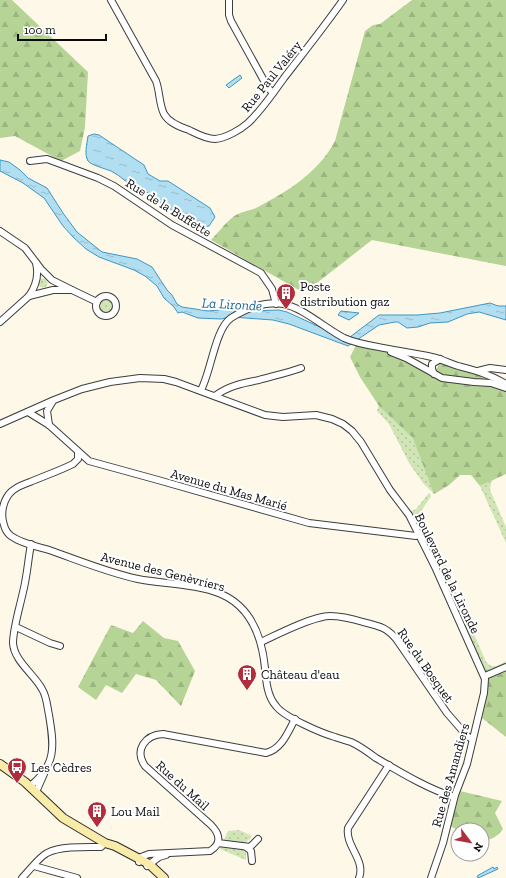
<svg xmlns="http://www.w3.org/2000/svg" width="506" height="878" viewBox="0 0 506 878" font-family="'Zilla Slab',serif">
<defs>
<pattern id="grass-dots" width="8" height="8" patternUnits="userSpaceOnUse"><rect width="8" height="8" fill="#d1e5b6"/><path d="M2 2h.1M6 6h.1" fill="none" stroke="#b2c39b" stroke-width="1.8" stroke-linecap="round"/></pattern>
<pattern id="forest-firs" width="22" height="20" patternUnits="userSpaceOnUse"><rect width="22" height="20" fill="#b6d496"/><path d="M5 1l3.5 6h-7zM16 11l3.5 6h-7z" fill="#9bb580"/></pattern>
<pattern id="water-ripples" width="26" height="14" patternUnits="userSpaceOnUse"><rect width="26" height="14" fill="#b1def1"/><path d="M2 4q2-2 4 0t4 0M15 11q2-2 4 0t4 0" fill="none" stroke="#97bdcd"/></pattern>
</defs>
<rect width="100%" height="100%" fill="#fef8e9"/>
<g fill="url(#grass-dots)">
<circle cx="43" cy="283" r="4.5"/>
<circle cx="106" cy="306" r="7"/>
<path d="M 385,387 L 471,474 L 460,475 L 449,485 L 434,494 L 423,483 L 409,463 L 389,424 L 377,411 Z"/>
<path d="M 493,480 L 491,483 L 490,490 L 506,527 L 506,543 L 480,486 Z"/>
<path d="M 429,493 L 431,496 L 420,513 L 424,525 L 457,594 L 486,662 L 491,666 L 497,666 L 506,661 L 506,666 L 487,673 L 485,672 L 449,590 L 410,512 L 416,509 Z"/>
<path d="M 239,830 L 252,836 C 245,847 234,844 224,840 L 228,831 Z"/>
<path d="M 221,846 L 242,849 L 246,853 L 246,860 L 220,849 Z"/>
</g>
<g fill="url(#forest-firs)">
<path d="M 0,0 L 12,0 L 88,72 L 85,127 L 80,151 L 61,161 L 15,136 L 0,138 Z"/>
<path d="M 412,0 L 506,0 L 506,266 L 372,240 L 304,293 L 211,240 C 218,233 225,223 233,217 C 239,212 249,211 256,208 C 287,192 318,173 335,141 L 365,31 L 373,25 L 380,24 Z"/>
<path d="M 357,343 C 388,348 407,359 434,374 L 440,362 L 470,372 L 488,372 L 497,376 L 506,385 L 506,474 L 480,486 L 471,475 L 460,475 L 449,485 L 434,494 L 413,438 L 379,406 L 360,377 L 350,357 Z"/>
<path d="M 143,621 L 164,638 L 178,641 L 195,671 L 181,706 L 156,680 L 136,674 L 122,693 L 106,685 L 96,700 L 78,687 L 111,625 L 133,633 Z"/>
<path d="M 506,669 L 506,737 L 482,718 L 489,678 Z"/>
<path d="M 460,791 L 502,801 L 495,813 L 503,829 C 497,837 492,840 482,840 L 482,830 L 458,830 L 450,826 Z"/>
</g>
<g fill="url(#water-ripples)" stroke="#3e97c3">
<path d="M 240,75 L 242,78 L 229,88 L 226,85 Z"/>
<path d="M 94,134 L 99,135 L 144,165 L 148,174 L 160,181 L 168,181 L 210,208 L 215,217 L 209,226 L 201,227 L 194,225 L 154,198 C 148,192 142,190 135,187 C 126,183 120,175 111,171 C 106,169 91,165 88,161 C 84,154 87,144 88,136 Z"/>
<path d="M 0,160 L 9,162 L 20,170 L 28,178 L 47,188 L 63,213 L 77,232 L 102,252 L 137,259 L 152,267 L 167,290 L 172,295 L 177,304 L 182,307 L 208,311 L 239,308 L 252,311 L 279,310 L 287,312 L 322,328 L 350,337 L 379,315 L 417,315 L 440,313 L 490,303 L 498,306 L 506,306 L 506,320 L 479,312 L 467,314 L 448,322 L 430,323 L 418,327 L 407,328 L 398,322 L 395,322 L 379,325 L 348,346 L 289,324 L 273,320 L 232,317 L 221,319 L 198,318 L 182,312 L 178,313 L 174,307 L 164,298 L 157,286 L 145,276 L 134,270 L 99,257 L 86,249 L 73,237 L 63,226 L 44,198 L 23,183 L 0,171 Z"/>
<path d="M 341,311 L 359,313 L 349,320 L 338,315 Z"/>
<path d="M 493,867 L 494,869 L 497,867 L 498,869 L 478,878 L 477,876 Z"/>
</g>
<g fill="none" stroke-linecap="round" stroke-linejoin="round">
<g stroke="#3d3d3d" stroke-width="8">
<g id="street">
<path d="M 111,0 L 156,81 C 160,92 159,104 164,114 C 169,123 180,127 189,130 C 197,134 206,139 215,139 C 226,138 240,130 248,123 C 262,110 273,93 284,78 C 304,52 324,27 343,0"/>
<path d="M 229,0 L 229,15 L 231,21 L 268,88 L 273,93"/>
<path d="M 30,161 L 47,159 L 98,178 L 114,186 L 172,225 L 261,273 L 272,289 L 276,304"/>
<path d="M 0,231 L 25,248 L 41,269 L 52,280 L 72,290"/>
<circle cx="106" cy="306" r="10"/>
<path d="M 29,296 L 53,290 L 72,290 L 97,302"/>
<path d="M 0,322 L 29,296 C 36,286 39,275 36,263"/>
<path d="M 391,352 L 406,358 L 442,378 L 474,382 L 491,383 L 506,388"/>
<path d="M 478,371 L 490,368 L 506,370"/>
<path d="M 434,374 L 432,369 L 432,364 L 440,359"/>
<path d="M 201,390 C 211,372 215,329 231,318 C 245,309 265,301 283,304 C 302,307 326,329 344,338 C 360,345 376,346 394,350 C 406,352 420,354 432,357 C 441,359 449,363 458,366 C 477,371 489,374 506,384"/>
<path d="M 215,396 C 228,386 243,383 259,380 C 273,376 287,373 301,368"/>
<path d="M 28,412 L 49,425 L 89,461 L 158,480 L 309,523 L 416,536 L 419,535"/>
<path d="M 0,424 L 54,400 L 82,389 L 110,382 L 140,378 L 164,379 L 176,382 L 265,415 L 283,417 L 316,415 L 332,419 L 343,424 L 352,431 L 361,442 L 390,490 L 409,515 L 436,569 L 485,679 L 484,693 L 467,764 L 455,795 L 443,843 L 431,878"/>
<path d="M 49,425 L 47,411 L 53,401"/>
<path d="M 78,452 L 78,459 L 73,464 C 59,471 44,476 30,482 C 24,484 17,487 12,491 C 3,499 0,514 4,525 C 5,529 7,533 11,536 C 22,544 39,547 52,551 C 80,561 109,573 138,579 C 164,584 197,584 221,594 C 251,607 262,637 265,668 C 266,680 267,696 276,706 C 284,717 321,733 335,737 C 340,739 345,740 351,742 C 360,746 368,752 376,758 C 400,772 428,789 454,797"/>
<path d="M 16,627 L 50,643 L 60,646"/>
<path d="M 261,642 C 278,634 313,616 330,616 C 341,616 353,619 363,622 C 380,626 389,628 399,643 L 447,713 L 467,736 L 472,739"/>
<path d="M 485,676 L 506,667"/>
<path d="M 30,786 C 57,765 54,745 49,715 C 47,706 47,697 42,689 C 34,674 14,661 13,643 C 13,629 20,606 23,592 C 27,577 28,560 31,544"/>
<path d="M 36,792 L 44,774"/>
<path d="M 218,843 L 250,847 L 258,839"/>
<path d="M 246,847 L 251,851 L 252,861"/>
<path d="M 139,862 L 141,857 L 149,854 L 210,851 C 222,844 220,834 211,825 L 145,766 C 134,750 145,735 163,734 L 266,753 C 282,749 288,732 295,719"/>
<path d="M 34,866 L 77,878"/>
<path d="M 147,866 L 159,857 L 166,855"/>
<path d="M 22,878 C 30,870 38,858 47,853 C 61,846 86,847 101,847 L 105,843"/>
<path d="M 359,878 C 366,860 345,846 348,828 L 389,765"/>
</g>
</g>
<g stroke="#2c2c2c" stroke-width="10">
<path id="secondary" d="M 0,764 L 25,782 L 63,818 L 105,843 L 115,846 L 149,864 L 164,878"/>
</g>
<use href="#street" stroke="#fff" stroke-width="6"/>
<use href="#secondary" stroke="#f9eba8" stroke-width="8"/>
</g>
<defs>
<g id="building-pin" transform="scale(1)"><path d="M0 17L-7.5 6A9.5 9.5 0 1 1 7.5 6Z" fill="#b02d3c" stroke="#fff"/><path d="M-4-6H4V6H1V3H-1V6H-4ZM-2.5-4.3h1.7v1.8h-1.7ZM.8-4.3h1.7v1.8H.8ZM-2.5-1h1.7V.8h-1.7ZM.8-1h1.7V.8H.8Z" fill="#fff"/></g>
<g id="bus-pin" transform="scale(1)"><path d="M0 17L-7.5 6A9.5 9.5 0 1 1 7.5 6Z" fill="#b02d3c" stroke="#fff"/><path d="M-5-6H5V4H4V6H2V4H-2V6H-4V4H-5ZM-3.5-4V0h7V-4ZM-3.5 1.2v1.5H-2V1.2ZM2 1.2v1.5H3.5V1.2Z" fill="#fff"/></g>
</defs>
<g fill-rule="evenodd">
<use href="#building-pin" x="286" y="293"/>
<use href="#building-pin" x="247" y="674"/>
<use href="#bus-pin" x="17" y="767"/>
<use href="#building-pin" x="97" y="811"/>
</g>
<g text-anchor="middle" stroke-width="4" stroke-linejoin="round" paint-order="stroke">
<g font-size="13" fill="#0a0a0a" stroke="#fff">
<text transform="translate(271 76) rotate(-51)" y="5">Rue Paul Valéry</text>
<text transform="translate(169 207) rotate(32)" y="5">Rue de la Buffette</text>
<text transform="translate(229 489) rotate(16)" y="5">Avenue du Mas Marié</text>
<text transform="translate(163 571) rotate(14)" y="5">Avenue des Genèvriers</text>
<text transform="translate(448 573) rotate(64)" y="5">Boulevard de la Lironde</text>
<text transform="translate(426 665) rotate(55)" y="5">Rue du Bosquet</text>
<text transform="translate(450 775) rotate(-74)" y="5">Rue des Amandiers</text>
<text transform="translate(183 785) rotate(42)" y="5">Rue du Mail</text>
</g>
<g font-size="13" fill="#0a0a0a" stroke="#fff" text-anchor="start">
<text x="300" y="291">Poste<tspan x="300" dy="15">distribution gaz</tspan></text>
<text x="261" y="679">Château d'eau</text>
<text x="31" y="772">Les Cèdres</text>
<text x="111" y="816">Lou Mail</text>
</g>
<g font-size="14" font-style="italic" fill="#1e6792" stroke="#fff">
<text transform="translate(232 304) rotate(3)" y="5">La Lironde</text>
</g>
</g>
<g transform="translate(470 842) rotate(122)"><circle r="19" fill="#ffffff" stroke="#9d9d9d"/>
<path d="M0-3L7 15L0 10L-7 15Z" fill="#b02d3c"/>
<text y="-6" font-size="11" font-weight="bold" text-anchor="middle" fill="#0a0a0a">N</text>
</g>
<path d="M18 34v6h88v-6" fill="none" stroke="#0a0a0a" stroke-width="2"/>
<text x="24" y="34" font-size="12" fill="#0a0a0a" stroke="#ffffff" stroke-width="3" paint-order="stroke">100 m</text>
</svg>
